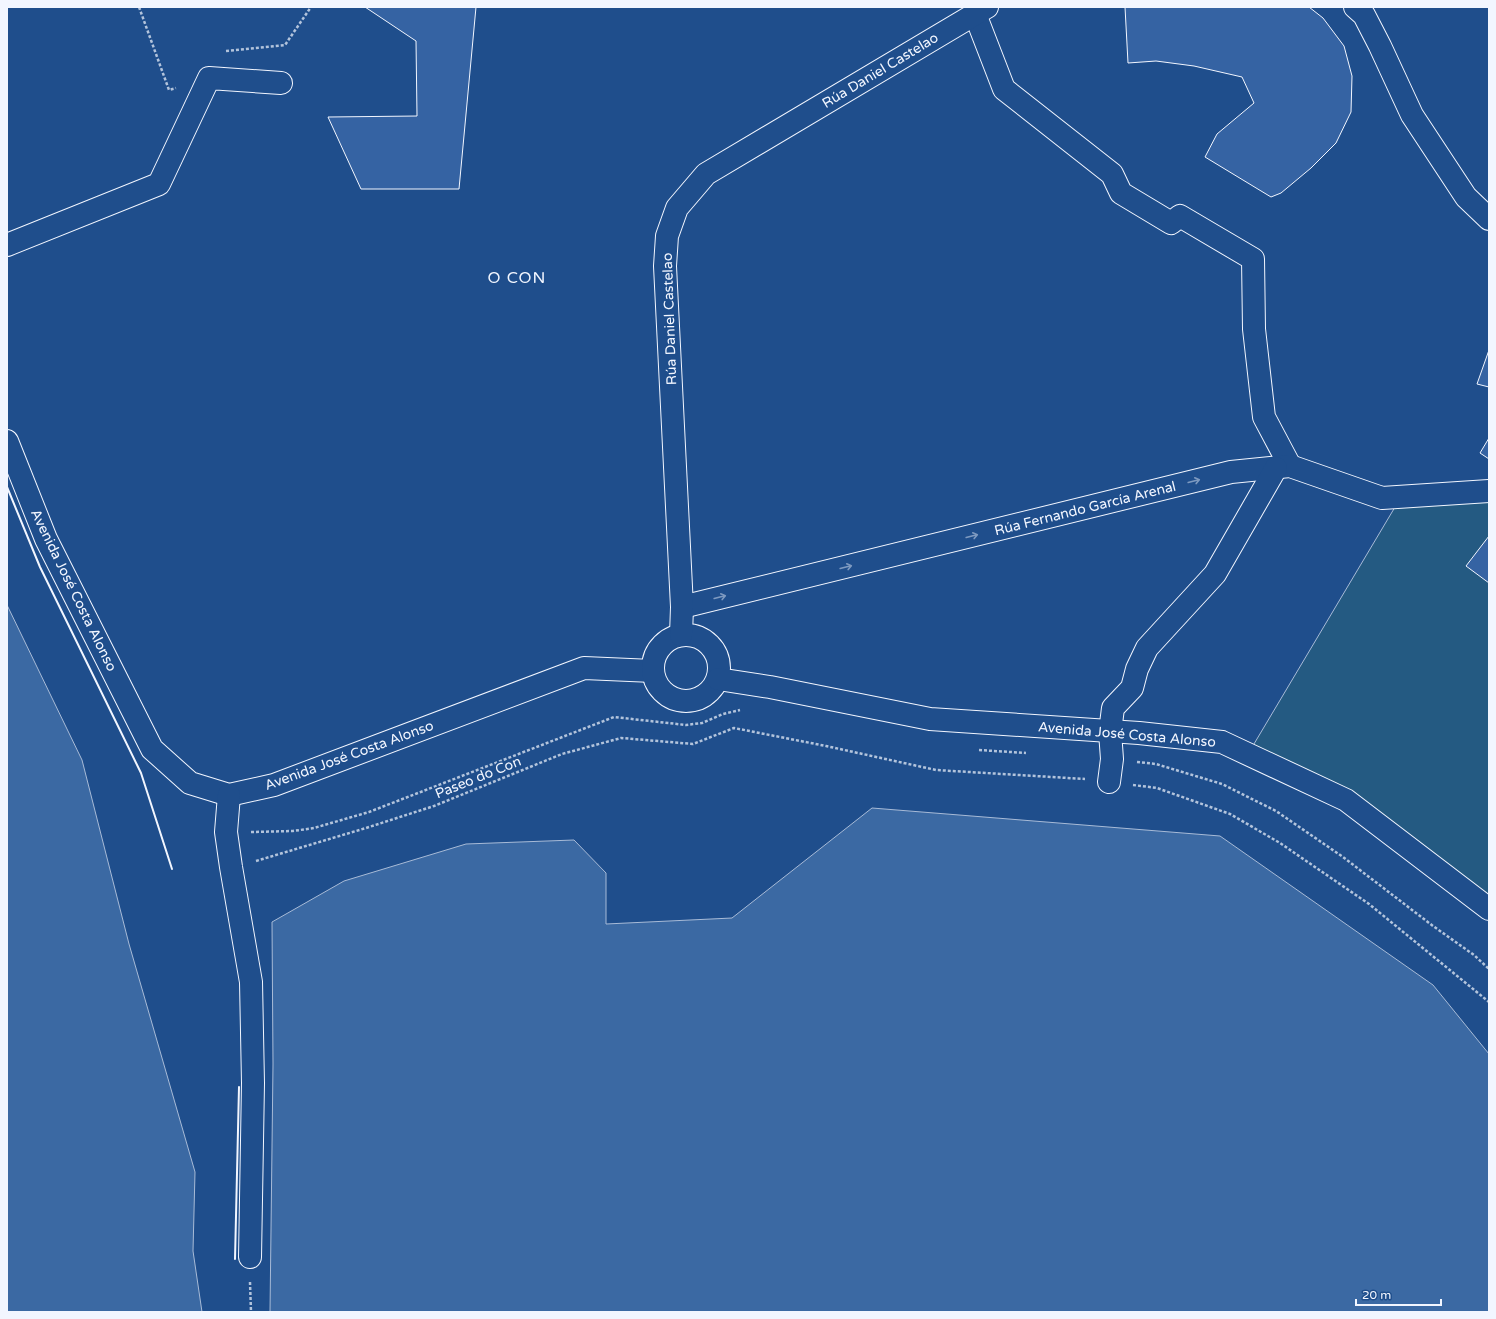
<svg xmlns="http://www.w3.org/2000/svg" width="1496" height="1319" viewBox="0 0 1496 1319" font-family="'Varela Round',sans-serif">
<rect width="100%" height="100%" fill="#1f4e8c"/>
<path fill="#245a82" stroke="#a8bbd7" d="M 1489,491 L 1489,909 L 1346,800 L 1248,754 L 1401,497 Z"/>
<g fill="#3b69a3" stroke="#a8bbd7">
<path d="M 7,605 L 82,760 L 129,944 L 195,1172 L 193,1251 L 202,1312 L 7,1312 Z"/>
<path d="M 872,808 L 1220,836 L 1433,985 L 1489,1054 L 1489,1312 L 270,1312 L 273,1064 L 272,922 L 344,881 L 466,844 L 574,840 L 606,873 L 606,924 L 732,918 Z"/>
</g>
<g fill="#3563a3" stroke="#f2f6ff">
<path d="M 365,7 L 476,7 L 459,189 L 361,189 L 328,117 L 417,116 L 416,41 Z"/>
<path d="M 1125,7 L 1309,7 L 1323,18 L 1344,46 L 1352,76 L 1351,112 L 1336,143 L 1311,168 L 1281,193 L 1271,197 L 1205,157 L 1217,134 L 1254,103 L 1242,77 L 1194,66 L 1156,61 L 1128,63 Z"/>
<path d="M 1489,350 L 1489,387 L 1477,384 Z"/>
<path d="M 1489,438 L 1489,459 L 1480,453 Z"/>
<path d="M 1489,536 L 1489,583 L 1466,566 Z"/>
</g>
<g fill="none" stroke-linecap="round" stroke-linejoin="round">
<g stroke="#f2f6ff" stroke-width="24">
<g id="minor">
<path d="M 1355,7 L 1364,15 L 1380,46 L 1412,115 L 1466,197 L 1489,219"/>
<path d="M 975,14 L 1004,89 L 1112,174 L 1121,193 L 1171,223 L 1180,216 L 1253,259 L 1254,329 L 1264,417 L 1290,466"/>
<path d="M 7,245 L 159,184 L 209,78 L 281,83"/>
<path d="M 7,441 L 46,539 L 152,749 L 190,783 L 229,795 L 274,785 L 584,668 L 653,671"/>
<path d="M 682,607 L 1231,472 L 1290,466 L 1382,498 L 1489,491"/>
<circle cx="686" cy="668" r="33"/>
<path d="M 681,635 L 682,607 L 665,266 L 667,236 L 677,208 L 706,174 L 987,7"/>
<path d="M 718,679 L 770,687 L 930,719 L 1139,733 L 1222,742 L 1346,800 L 1489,909"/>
<path d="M 1109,782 L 1112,759 L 1110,732 L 1113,708 L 1132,688 L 1137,669 L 1147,648 L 1215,574 L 1276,468"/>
<path d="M 229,795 L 226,832 L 231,867 L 251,982 L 253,1083 L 250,1257"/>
</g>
</g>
<g stroke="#b3c4dc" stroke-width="2.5" stroke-dasharray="3 2" stroke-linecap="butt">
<path d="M 139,7 L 169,90 L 176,88"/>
<path d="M 226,51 L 285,45 L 311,7"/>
<path d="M 979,750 L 1026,753"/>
<path d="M 1137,762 L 1156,764 L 1222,784 L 1276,811 L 1343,857 L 1433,926 L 1474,955 L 1489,969"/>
<path d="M 1133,785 L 1157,788 L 1230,814 L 1280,843 L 1369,904 L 1489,1002"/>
<path d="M 251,832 L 293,831 L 314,828 L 369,812 L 614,717 L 686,725 L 702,723 L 723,714 L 740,710"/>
<path d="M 256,861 L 366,828 L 434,806 L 562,754 L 621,738 L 693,744 L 734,728 L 826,746 L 936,770 L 1085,779"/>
<path d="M 250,1282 L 251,1312"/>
</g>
<use href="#minor" stroke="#1f4e8c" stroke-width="22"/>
<g stroke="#f2f6ff" stroke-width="2">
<path d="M 7,487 L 40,567 L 141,773 L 172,869"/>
<path d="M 235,1259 L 239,1087"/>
</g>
</g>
<defs><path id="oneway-shaft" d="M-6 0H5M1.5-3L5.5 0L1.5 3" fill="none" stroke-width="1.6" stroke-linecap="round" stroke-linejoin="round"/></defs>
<g stroke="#7e9ac0">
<use href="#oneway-shaft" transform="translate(1194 481) rotate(-14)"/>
<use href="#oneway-shaft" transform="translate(972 536) rotate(-14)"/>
<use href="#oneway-shaft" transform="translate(846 567) rotate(-14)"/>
<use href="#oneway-shaft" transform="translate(720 597) rotate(-14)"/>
</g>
<g text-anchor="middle" stroke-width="3" stroke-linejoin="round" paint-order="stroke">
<g font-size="14" fill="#f2f6ff" stroke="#1f4e8c">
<text transform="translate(880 70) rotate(-31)" y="5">Rúa Daniel Castelao</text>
<text transform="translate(669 319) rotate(-92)" y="5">Rúa Daniel Castelao</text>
<text transform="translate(1085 508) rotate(-14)" y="5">Rúa Fernando García Arenal</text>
<text transform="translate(74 590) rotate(64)" y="5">Avenida José Costa Alonso</text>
<text transform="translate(1127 734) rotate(5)" y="5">Avenida José Costa Alonso</text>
<text transform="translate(349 755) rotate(-20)" y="5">Avenida José Costa Alonso</text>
<text transform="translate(478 777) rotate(-22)" y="5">Paseo do Con</text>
</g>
<g font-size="16" letter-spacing="1" fill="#f2f6ff" stroke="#1f4e8c">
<text x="517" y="283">O CON</text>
</g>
</g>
<rect width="1496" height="1319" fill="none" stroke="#f2f6ff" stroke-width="16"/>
<path d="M1356 1299v6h85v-6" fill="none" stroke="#f2f6ff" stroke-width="2"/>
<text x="1362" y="1299" font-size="12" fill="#f2f6ff" stroke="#1f4e8c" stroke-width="3" paint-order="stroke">20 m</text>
</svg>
